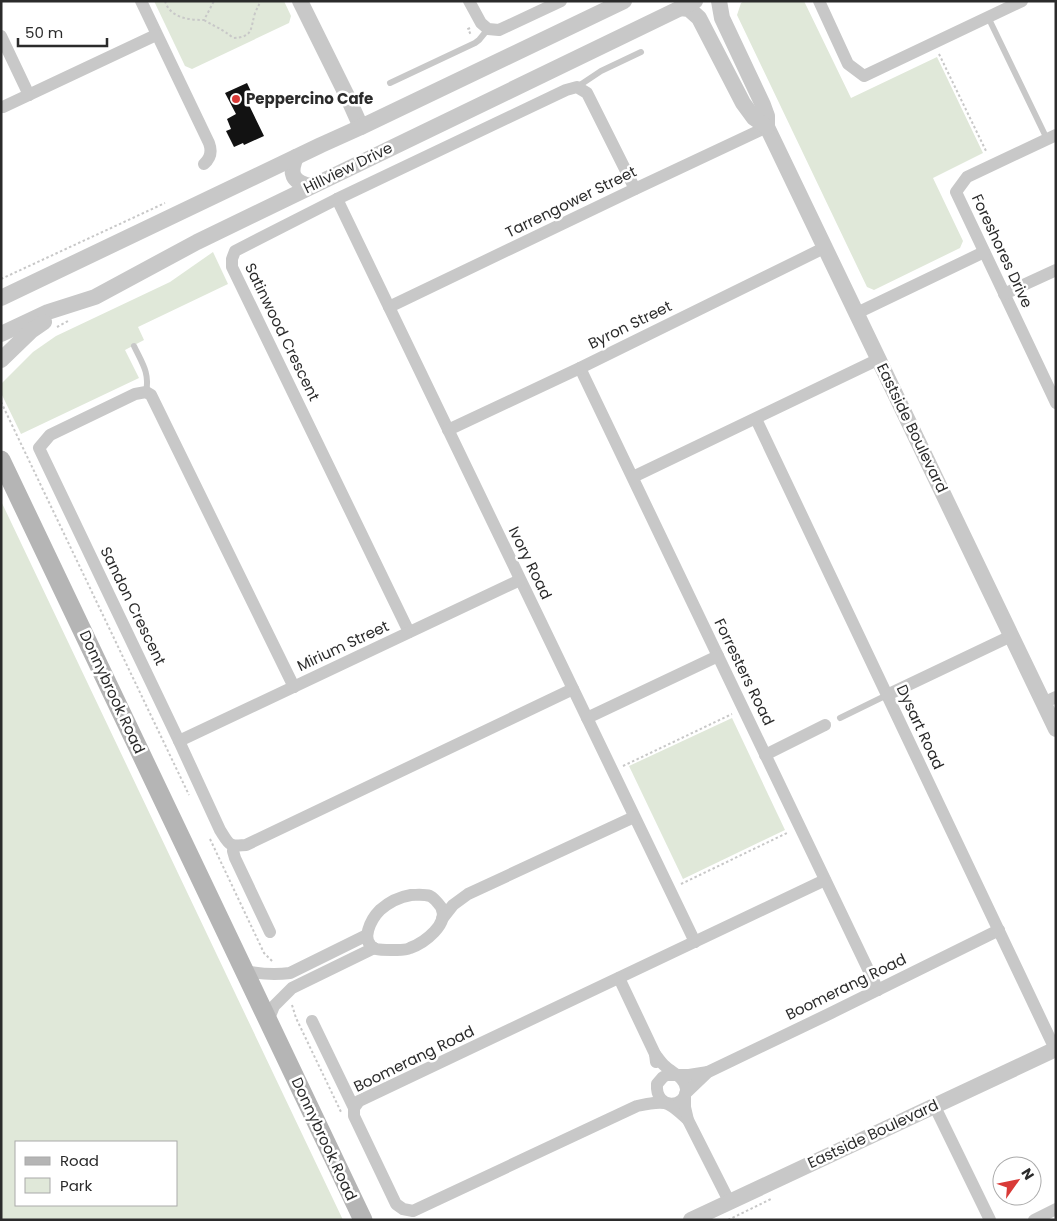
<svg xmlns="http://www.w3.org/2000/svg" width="1057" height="1221" viewBox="0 0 1057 1221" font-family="Poppins,sans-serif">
<rect width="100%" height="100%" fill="#fff"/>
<g fill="#e0e8d9" fill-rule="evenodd">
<path d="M 154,1 L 284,1 L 291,16 L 289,23 L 192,69 L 185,66 Z"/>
<path d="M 744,1 L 804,1 L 851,98 L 937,57 L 983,153 L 933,178 L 963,241 L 960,248 L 874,290 L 867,287 L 737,15 L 741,3 Z"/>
<path d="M 213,252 L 228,284 L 138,327 L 144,340 L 125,350 L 139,378 L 21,434 L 1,393 L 1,384 L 33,352 L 56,336 L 170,282 Z"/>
<path d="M 1,501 L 343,1220 L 1,1220 ZM 176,1142 L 176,1205 L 16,1205 L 16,1142 Z"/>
<path d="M 732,718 L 785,830 L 683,879 L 629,766 Z"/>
</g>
<path fill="#121212" d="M 247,83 L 255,100 L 248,103 L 264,136 L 244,145 L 243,143 L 234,147 L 226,131 L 231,129 L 227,119 L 236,114 L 225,93 Z"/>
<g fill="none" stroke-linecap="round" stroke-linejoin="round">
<g stroke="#c8c8c8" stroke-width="2" stroke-dasharray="2.5 2.5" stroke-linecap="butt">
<path d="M 165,1 C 170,18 189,20 204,20 L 214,1"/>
<path d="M 204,20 C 215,27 223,29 233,38 C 254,37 250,29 255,13 C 257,8 259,6 260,1"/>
<path d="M 470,28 L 468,29 L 471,35"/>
<path d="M 939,54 L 987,153"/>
<path d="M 1,279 L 165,203"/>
<path d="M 57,327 L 68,321"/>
<path d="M 1,402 L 189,795"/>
<path d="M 623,766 L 732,714"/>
<path d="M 210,839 L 264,953 L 273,962"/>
<path d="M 681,884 L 789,832"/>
<path d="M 292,1005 L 296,1018 L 342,1114"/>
<path d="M 728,1220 L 771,1199"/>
</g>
<g stroke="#c8c8c8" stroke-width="6">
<path d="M 988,17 L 1047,139"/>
<path d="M 390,83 L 475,43 L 479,40 L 488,29"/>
<path d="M 577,87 L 601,71 L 641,52"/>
<path d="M 134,346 C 142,363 150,373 146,392"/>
<path d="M 840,718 L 887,695"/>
</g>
<g stroke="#c8c8c8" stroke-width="12">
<path d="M 141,1 L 209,143 C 212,151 211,158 204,164"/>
<path d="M 469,1 L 481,23 L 488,29 L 499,30 L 561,1"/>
<path d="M 819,1 L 848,64 L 864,76 L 1022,1"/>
<path d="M 1,36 L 29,95"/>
<path d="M 3,107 L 156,35"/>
<path d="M 1056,135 L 967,177 L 956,192 L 1056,403"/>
<path d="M 337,199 L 695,942"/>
<path d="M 1004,294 L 1056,270"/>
<path d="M 389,307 L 635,189 L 767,127"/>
<path d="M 857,313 L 984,252"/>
<path d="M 580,368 L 878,990"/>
<path d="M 756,419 L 1055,1049"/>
<path d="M 448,430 L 580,368 L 826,247"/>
<path d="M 633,477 L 879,359"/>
<path d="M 409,632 L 232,267 L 232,259 L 235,251 L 337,199 L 566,90 L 577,87 L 587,93 L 635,189"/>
<path d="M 294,687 L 151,395 L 146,392 L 135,394 L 50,435 L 39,448 L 179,741 L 220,830 C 229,844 228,847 246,845 L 573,689"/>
<path d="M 887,695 L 1011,636"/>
<path d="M 1043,703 L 1056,697"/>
<path d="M 587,718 L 718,656"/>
<path d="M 179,741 L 520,580"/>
<path d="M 765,755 L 825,725"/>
<path d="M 234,846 L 233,851 L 235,858 L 270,932"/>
<path d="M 411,895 C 417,895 424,894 430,896 C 434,898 438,903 441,907 C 450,924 424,943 410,948 C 404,951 397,950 391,950 C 386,950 380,950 376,949 C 358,942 372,918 380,910 C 389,902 399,897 411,895 Z"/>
<path d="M 442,919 L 453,905 L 468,894 L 634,817"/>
<path d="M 245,971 C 260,974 275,975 290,973 L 367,935"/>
<path d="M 619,978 L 655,1054 L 656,1062"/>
<path d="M 268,1021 L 274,1006 L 292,988 L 374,948"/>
<path d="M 312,1021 L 354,1108"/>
<path d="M 655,1054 C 658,1058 661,1063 665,1066 C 672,1073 685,1077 686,1089 C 687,1108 655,1111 657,1084 L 663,1077 L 667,1075 L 689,1075 L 708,1072"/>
<path d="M 934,1105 L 990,1220"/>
<path d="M 688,1120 C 667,1100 665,1100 637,1106 L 413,1211 L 403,1209 L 396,1204 L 354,1116 L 354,1108 L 359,1101 L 825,880"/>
<path d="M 730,1203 L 688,1120 L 685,1107 L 685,1094 L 708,1072 L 831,1013 L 999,930"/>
<path d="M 1034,1220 L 1056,1209"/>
</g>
<g stroke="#c8c8c8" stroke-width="16">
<path d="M 300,1 L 348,98 L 361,127"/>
<path d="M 719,1 L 722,18 L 763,105 L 767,116 L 767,127 L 1056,729"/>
<path d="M 680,8 L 689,9 L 699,18 L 743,103 L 754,118 L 767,127"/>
<path d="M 296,157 C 289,173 292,182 310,186"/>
<path d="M 1,298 L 321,145 L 361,127 L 624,1"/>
<path d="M 1,334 L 48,312 L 95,297 L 197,242 L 695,1"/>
<path d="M 1,360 L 31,331 L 44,322"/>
<path d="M 691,1220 L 1056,1049"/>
</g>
<path stroke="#b5b5b5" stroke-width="19" d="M 1,460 L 363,1220"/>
</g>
<circle fill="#d93a37" stroke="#fff" stroke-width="2" cx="236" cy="99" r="5"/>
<g text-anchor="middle" stroke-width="5" stroke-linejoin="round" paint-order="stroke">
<g font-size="15" font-weight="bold" fill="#2b2b2b" stroke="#fff" text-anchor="start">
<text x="246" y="104">Peppercino Cafe</text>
</g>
<g font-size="15" fill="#2b2b2b" stroke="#fff">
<text transform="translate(348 168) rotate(-26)" y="5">Hillview Drive</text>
<text transform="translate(571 202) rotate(-26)" y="5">Tarrengower Street</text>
<text transform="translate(1002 251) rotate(65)" y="5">Foreshores Drive</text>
<text transform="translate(630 325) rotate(-26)" y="5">Byron Street</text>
<text transform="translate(282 332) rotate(64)" y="5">Satinwood Crescent</text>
<text transform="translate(912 428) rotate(64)" y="5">Eastside Boulevard</text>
<text transform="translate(530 563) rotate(64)" y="5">Ivory Road</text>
<text transform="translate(133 606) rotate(64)" y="5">Sandon Crescent</text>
<text transform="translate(343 646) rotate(-25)" y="5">Mirium Street</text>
<text transform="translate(744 672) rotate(64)" y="5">Forresters Road</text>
<text transform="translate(112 692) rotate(65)" y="5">Donnybrook Road</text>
<text transform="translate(920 727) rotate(65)" y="5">Dysart Road</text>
<text transform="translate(846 987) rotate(-26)" y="5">Boomerang Road</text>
<text transform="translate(414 1059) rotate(-26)" y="5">Boomerang Road</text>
<text transform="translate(873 1134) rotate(-25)" y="5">Eastside Boulevard</text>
<text transform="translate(324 1139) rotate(65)" y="5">Donnybrook Road</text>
</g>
</g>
<rect width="1057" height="1221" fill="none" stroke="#2b2b2b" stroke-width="5"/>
<rect x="15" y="1141" width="162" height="65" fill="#ffffff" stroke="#aaaaaa"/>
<rect x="25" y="1157" width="25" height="8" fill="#b5b5b5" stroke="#aaaaaa"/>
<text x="60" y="1166" font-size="15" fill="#2b2b2b">Road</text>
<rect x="25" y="1178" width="25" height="15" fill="#e0e8d9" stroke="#aaaaaa"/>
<text x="60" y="1191" font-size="15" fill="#2b2b2b">Park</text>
<g transform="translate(1017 1181) rotate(57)"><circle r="24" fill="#ffffff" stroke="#aaaaaa"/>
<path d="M0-4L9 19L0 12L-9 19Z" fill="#d93a37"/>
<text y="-8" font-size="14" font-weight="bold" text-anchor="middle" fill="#2b2b2b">N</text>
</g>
<path d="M18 38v8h89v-8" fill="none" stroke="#2b2b2b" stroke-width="2.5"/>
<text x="25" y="38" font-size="15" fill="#2b2b2b" stroke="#ffffff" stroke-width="4" paint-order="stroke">50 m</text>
</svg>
